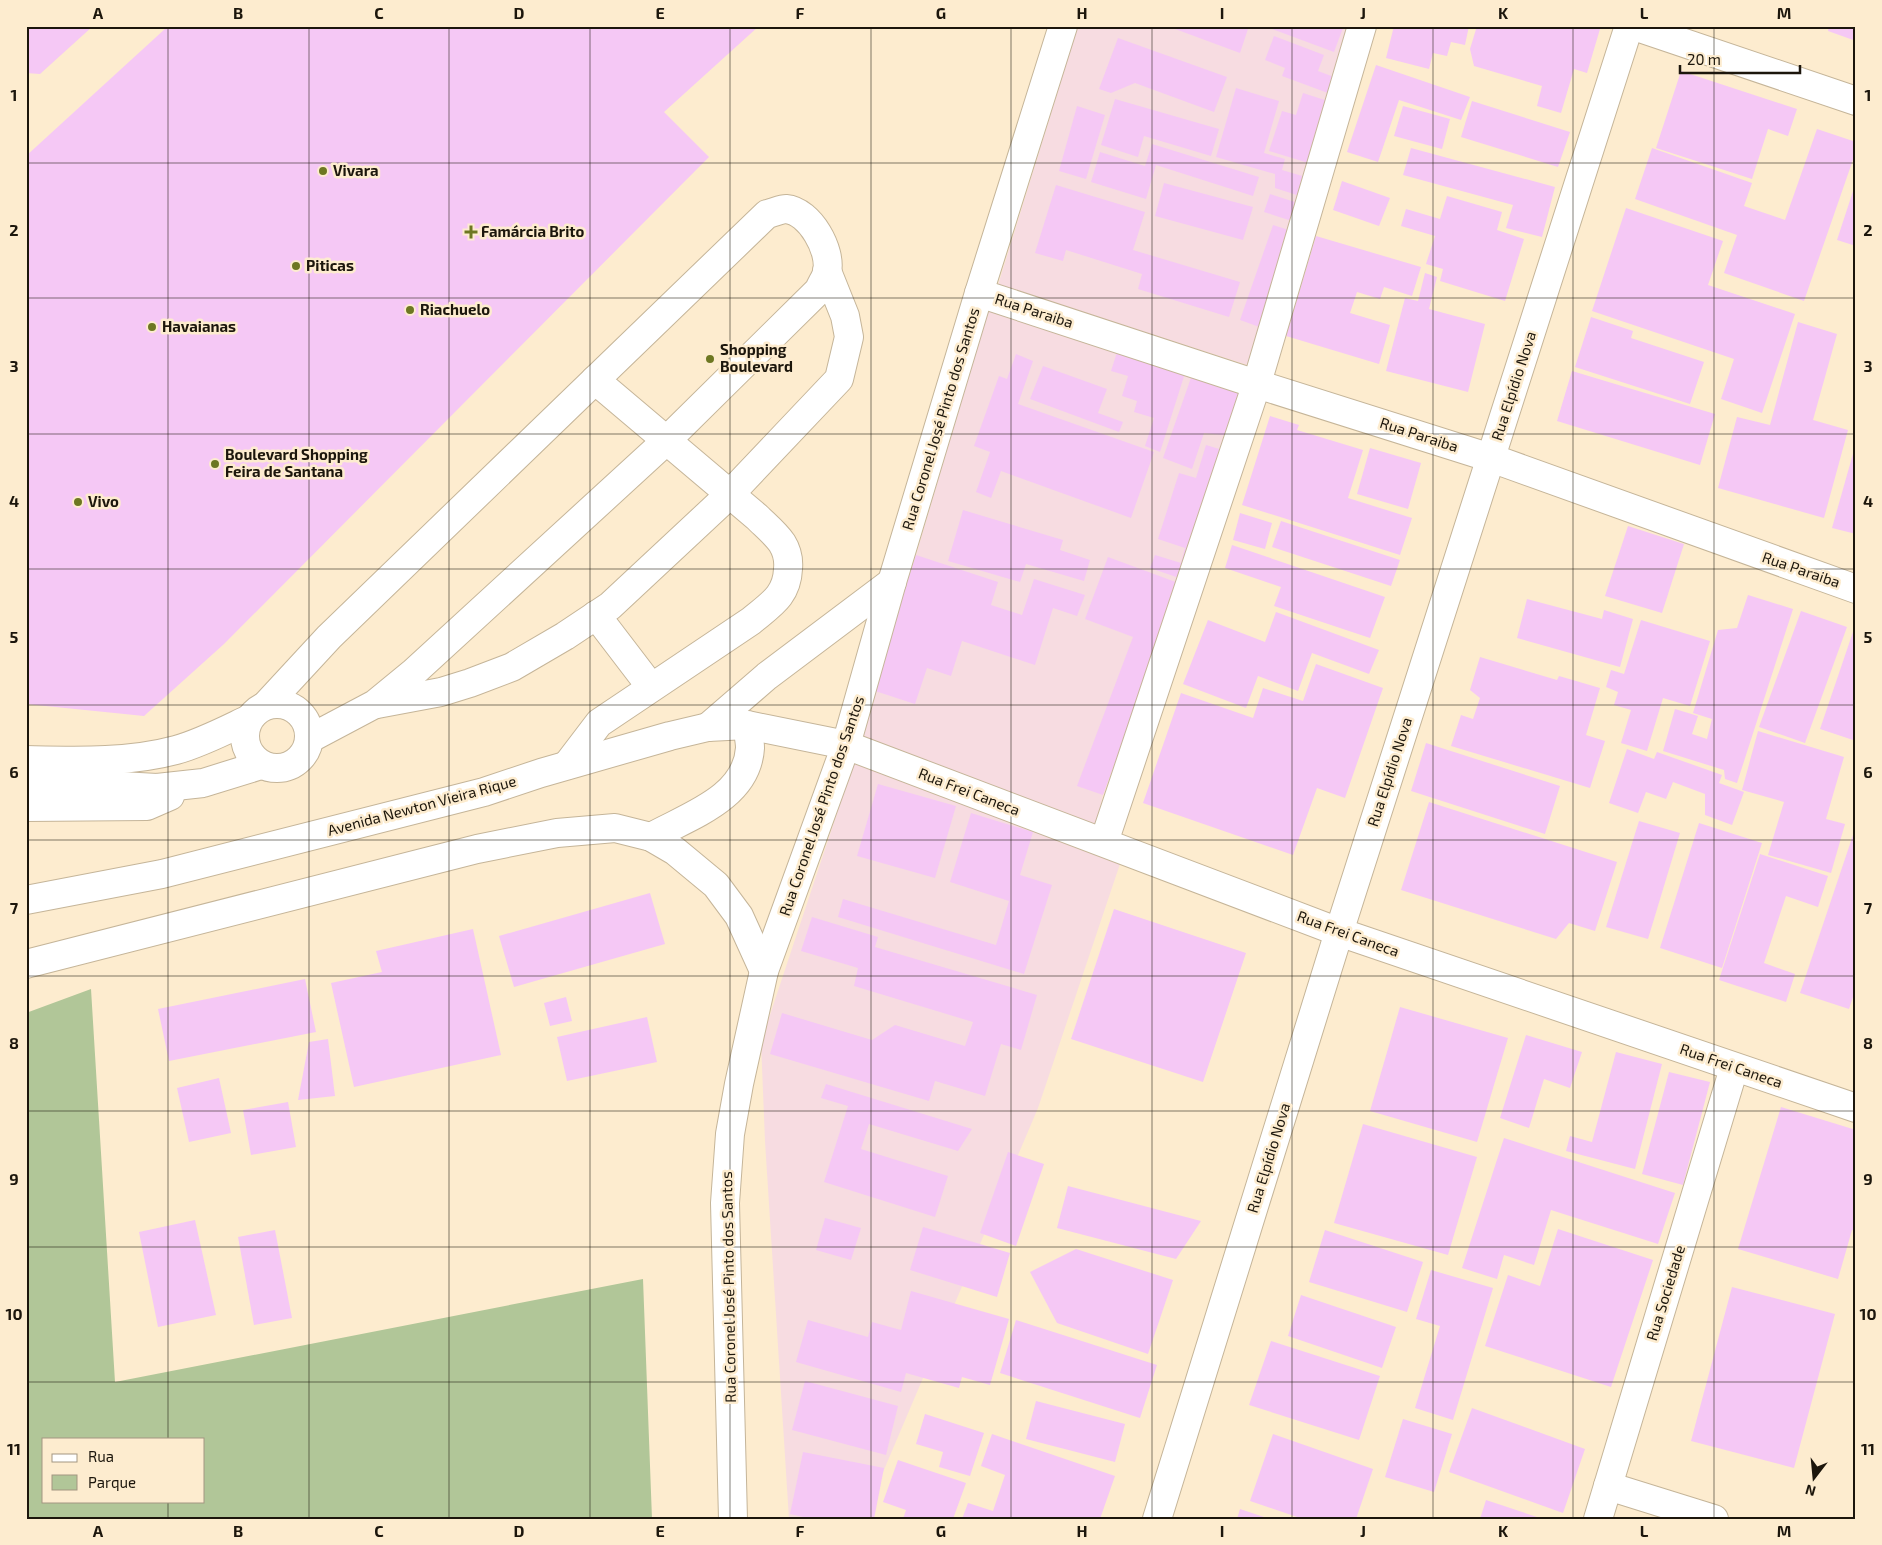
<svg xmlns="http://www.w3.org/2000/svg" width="1882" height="1545" viewBox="0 0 1882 1545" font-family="'Exo 2',sans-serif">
<rect width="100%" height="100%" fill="#fdeccf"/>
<g fill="#f7dce1">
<path d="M 1078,26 L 1347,26 L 1250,366 L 998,285 Z"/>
<path d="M 989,309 L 1250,387 L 1181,584 L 1103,795 L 1096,826 L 863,736 L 872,690 L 916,555 Z"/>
<path d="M 855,759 L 1123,855 L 1038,1108 L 863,1519 L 789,1519 L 765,1141 L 761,1042 Z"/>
</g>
<path fill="#b1c698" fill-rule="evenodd" d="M 91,989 L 115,1382 L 643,1279 L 652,1519 L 26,1519 L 26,1013 ZM 44,1439 L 204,1439 L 204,1501 L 44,1501 Z"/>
<g fill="#f5c8f5">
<path d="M 26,26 L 93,26 L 40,74 L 26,73 Z"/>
<path d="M 164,26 L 759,26 L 664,112 L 709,157 L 224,644 L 144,716 L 26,704 L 26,156 L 166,28 Z"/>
<path d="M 1167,26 L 1249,26 L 1240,53 Z"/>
<path d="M 1264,26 L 1343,26 L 1343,28 L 1334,52 Z"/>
<path d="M 1394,26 L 1469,26 L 1465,45 L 1451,42 L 1447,56 L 1433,53 L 1429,69 L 1386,58 Z"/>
<path d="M 1477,26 L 1592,26 L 1600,29 L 1587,73 L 1574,69 L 1561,113 L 1537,106 L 1542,86 L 1474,66 L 1470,49 Z"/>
<path d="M 1829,26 L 1856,26 L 1856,41 L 1828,31 Z"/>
<path d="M 1274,36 L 1324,55 L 1318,71 L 1342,80 L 1336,96 L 1282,76 L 1285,68 L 1265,60 Z"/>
<path d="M 1118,38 L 1227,77 L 1214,112 L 1135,83 L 1111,93 L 1099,89 Z"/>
<path d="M 1376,65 L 1470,97 L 1461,120 L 1399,100 L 1378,162 L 1347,152 Z"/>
<path d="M 1681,71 L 1797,109 L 1788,136 L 1768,129 L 1752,179 L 1656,148 Z"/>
<path d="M 1236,88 L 1279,101 L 1264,153 L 1285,159 L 1282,170 L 1309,178 L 1303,197 L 1275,188 L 1275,174 L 1216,157 Z"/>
<path d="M 1303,93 L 1334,103 L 1315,165 L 1269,151 L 1282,111 L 1296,115 Z"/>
<path d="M 1115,99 L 1219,129 L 1211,156 L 1144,136 L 1138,157 L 1101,145 Z"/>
<path d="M 1472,101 L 1570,132 L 1558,167 L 1461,137 Z"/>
<path d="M 1077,106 L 1105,115 L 1086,179 L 1059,171 Z"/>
<path d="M 1403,106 L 1450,119 L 1442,149 L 1394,136 Z"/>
<path d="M 1817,129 L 1856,142 L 1856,151 L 1804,301 L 1724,273 L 1737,235 L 1635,199 L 1652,148 L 1752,183 L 1744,206 L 1785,220 Z"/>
<path d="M 1152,144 L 1259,177 L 1253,196 L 1156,165 L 1146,199 L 1091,182 L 1100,152 L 1145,166 Z"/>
<path d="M 1411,148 L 1555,187 L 1542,237 L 1506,228 L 1513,205 L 1403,175 Z"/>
<path d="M 1342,181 L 1390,198 L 1379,226 L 1333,210 Z"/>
<path d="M 1856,182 L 1856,246 L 1837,240 Z"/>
<path d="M 1164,183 L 1253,207 L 1243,240 L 1155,216 Z"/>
<path d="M 1056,185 L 1145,212 L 1133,250 L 1240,282 L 1229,317 L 1138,289 L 1142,274 L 1066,250 L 1063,261 L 1035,253 Z"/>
<path d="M 1270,194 L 1304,205 L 1298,223 L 1264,212 Z"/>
<path d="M 1447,196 L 1502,212 L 1497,230 L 1524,239 L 1505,301 L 1440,281 L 1443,269 L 1426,264 L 1435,236 L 1401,226 L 1406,209 L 1440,219 Z"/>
<path d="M 1626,208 L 1723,241 L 1708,285 L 1795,314 L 1762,413 L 1721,399 L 1734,359 L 1592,311 Z"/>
<path d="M 1273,225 L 1298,233 L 1265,329 L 1240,320 Z"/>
<path d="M 1316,236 L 1421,267 L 1412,296 L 1384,287 L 1380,299 L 1357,292 L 1350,313 L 1390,325 L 1379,364 L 1286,336 Z"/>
<path d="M 1425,273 L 1437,277 L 1429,309 L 1485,324 L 1468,392 L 1386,371 L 1405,298 L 1418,301 Z"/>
<path d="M 1591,317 L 1633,331 L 1631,338 L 1704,362 L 1690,404 L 1575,367 Z"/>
<path d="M 1798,322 L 1837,334 L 1813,420 L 1848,430 L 1824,518 L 1718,488 L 1737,417 L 1770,425 Z"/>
<path d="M 1118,349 L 1186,370 L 1160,452 L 1145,446 L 1154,418 L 1134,412 L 1137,401 L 1122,396 L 1128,376 L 1111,371 Z"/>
<path d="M 1016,354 L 1033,361 L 1018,404 L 1154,452 L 1131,518 L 1001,471 L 991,498 L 976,492 L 990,452 L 974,446 L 999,376 L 1007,379 Z"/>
<path d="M 1043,366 L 1107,389 L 1098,413 L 1123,422 L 1119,432 L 1030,399 Z"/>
<path d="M 1572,371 L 1715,414 L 1700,465 L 1557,421 Z"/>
<path d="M 1193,372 L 1247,392 L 1232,436 L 1204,433 L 1192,469 L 1163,458 Z"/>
<path d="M 1270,416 L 1299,425 L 1297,430 L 1363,450 L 1348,498 L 1412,518 L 1400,555 L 1242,505 Z"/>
<path d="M 1856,443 L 1856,534 L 1832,528 Z"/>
<path d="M 1206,445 L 1226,451 L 1185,580 L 1150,568 L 1155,555 L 1181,563 L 1185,548 L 1158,539 L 1179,473 L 1196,478 Z"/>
<path d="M 1370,448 L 1421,463 L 1408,509 L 1357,494 Z"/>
<path d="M 963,510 L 1063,540 L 1060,550 L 1090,560 L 1084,581 L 1026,564 L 1020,582 L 948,561 Z"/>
<path d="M 1240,513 L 1272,523 L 1265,549 L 1233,540 Z"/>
<path d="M 1281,521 L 1400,560 L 1391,586 L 1272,547 Z"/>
<path d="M 1628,526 L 1684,544 L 1662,613 L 1605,596 Z"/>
<path d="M 1232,545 L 1385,597 L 1370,638 L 1274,606 L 1281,587 L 1225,568 Z"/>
<path d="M 916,555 L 998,582 L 991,605 L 1022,615 L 1034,579 L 1085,595 L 1077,616 L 1053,608 L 1035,665 L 962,641 L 951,676 L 927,668 L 915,704 L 872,690 Z"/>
<path d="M 1108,557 L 1181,584 L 1103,795 L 1077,786 L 1133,637 L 1085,619 Z"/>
<path d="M 1748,595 L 1793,609 L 1737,783 L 1725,779 L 1724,770 L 1663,751 L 1675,709 L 1698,716 L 1692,734 L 1707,739 L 1712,719 L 1693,713 L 1718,630 L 1737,628 Z"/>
<path d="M 1527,599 L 1602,619 L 1604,610 L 1633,619 L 1620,667 L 1517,638 Z"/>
<path d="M 1801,611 L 1847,627 L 1805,743 L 1759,727 Z"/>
<path d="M 1276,612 L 1379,650 L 1369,674 L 1312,653 L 1298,691 L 1258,676 L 1246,708 L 1183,684 L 1208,620 L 1265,642 Z"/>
<path d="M 1641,620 L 1710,641 L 1690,706 L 1663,698 L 1647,751 L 1621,743 L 1631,710 L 1614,705 L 1618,692 L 1606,687 L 1611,670 L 1624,674 Z"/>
<path d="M 1855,626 L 1856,626 L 1856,741 L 1820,729 Z"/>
<path d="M 1480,657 L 1557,680 L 1559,676 L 1600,688 L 1586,735 L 1605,741 L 1590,788 L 1451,746 L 1461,715 L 1473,719 L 1480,698 L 1470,690 Z"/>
<path d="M 1316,664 L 1383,688 L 1345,798 L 1317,788 L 1293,855 L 1143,803 L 1181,693 L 1253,718 L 1263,688 L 1303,701 Z"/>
<path d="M 1758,731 L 1844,757 L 1826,819 L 1845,824 L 1831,873 L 1768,855 L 1784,802 L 1742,790 Z"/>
<path d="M 1426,743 L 1560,786 L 1545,834 L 1411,791 Z"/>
<path d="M 1627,749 L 1654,759 L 1657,752 L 1722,775 L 1719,783 L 1744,792 L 1732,825 L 1705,815 L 1705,794 L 1673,782 L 1666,799 L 1646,792 L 1638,813 L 1609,803 Z"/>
<path d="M 878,784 L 956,806 L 935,878 L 857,856 Z"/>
<path d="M 1429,802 L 1617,862 L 1595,931 L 1569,923 L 1556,939 L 1401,890 Z"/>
<path d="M 971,813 L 1033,832 L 1020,875 L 1052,885 L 1024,974 L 838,917 L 843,899 L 996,945 L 1009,901 L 950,882 Z"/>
<path d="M 1639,821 L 1680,833 L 1648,939 L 1606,927 Z"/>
<path d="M 1699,823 L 1762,843 L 1722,968 L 1660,948 Z"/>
<path d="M 1856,826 L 1856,988 L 1849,1009 L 1800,993 Z"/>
<path d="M 1760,854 L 1828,876 L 1818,907 L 1786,896 L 1764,963 L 1795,974 L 1786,1002 L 1719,980 Z"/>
<path d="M 650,893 L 665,944 L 514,987 L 499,936 Z"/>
<path d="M 1114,909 L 1246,953 L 1203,1082 L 1071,1039 Z"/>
<path d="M 812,917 L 878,937 L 875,947 L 1037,995 L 1021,1050 L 1001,1044 L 985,1096 L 935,1081 L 929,1101 L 770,1054 L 782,1013 L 872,1040 L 895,1025 L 965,1046 L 973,1022 L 854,986 L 858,968 L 801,951 Z"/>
<path d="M 473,929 L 501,1055 L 354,1087 L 331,983 L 382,972 L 376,951 Z"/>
<path d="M 305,979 L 316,1032 L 169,1061 L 158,1009 Z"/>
<path d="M 566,997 L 572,1021 L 550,1026 L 544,1003 Z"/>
<path d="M 1400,1007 L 1508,1038 L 1477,1142 L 1370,1111 Z"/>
<path d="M 647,1017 L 657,1062 L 567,1081 L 557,1037 Z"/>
<path d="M 1526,1035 L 1582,1052 L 1570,1088 L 1544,1079 L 1529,1128 L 1500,1118 Z"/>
<path d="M 328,1039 L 335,1096 L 298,1100 L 309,1042 Z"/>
<path d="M 1616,1052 L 1662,1064 L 1635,1169 L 1566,1151 L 1570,1136 L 1592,1142 Z"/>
<path d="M 1669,1072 L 1710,1082 L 1683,1185 L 1642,1174 Z"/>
<path d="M 219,1078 L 231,1133 L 189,1142 L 177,1088 Z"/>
<path d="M 826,1084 L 972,1129 L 958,1151 L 869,1124 L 861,1149 L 948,1176 L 935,1217 L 824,1182 L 848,1106 L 821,1098 Z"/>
<path d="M 288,1102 L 296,1147 L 251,1155 L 243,1110 Z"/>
<path d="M 1781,1107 L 1856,1130 L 1856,1231 L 1852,1230 L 1838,1279 L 1738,1249 Z"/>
<path d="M 1363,1124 L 1477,1157 L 1448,1255 L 1334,1223 Z"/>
<path d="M 1504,1138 L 1675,1193 L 1658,1244 L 1551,1210 L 1534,1265 L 1504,1255 L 1497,1279 L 1462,1268 Z"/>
<path d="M 1008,1152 L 1044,1164 L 1016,1246 L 980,1233 Z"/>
<path d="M 1068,1186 L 1201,1221 L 1176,1259 L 1057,1228 Z"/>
<path d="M 825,1218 L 861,1228 L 851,1260 L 816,1250 Z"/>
<path d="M 195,1220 L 216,1315 L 158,1327 L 139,1232 Z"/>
<path d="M 923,1227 L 1010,1253 L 997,1297 L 910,1270 Z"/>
<path d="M 1558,1229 L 1653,1260 L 1611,1387 L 1485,1346 L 1508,1275 L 1540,1286 Z"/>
<path d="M 275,1230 L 292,1318 L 254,1325 L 238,1237 Z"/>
<path d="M 1325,1230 L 1423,1262 L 1407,1312 L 1309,1282 Z"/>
<path d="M 1076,1249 L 1173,1280 L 1148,1354 L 1057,1323 L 1030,1272 Z"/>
<path d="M 1431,1270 L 1493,1288 L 1453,1420 L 1415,1408 L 1440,1326 L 1416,1319 Z"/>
<path d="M 1732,1287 L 1835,1314 L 1794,1468 L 1691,1441 Z"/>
<path d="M 911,1291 L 1009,1319 L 990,1385 L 962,1377 L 959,1388 L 906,1373 L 901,1392 L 796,1362 L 808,1320 L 868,1337 L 872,1322 L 901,1330 Z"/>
<path d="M 1301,1295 L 1396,1327 L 1382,1368 L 1288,1336 Z"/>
<path d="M 1016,1320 L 1157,1365 L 1140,1418 L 1000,1373 Z"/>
<path d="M 1271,1341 L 1380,1376 L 1359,1440 L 1249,1405 Z"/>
<path d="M 805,1381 L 898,1406 L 886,1455 L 792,1430 Z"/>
<path d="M 1036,1401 L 1125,1424 L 1115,1462 L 1026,1439 Z"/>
<path d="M 1472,1408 L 1585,1449 L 1563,1513 L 1449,1472 Z"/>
<path d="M 925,1414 L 984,1433 L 970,1476 L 939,1467 L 943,1452 L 916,1444 Z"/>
<path d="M 1403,1419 L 1452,1434 L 1434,1492 L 1385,1477 Z"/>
<path d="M 992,1434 L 1115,1476 L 1100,1519 L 962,1519 L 968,1503 L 993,1511 L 1005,1475 L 981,1466 Z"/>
<path d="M 1273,1434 L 1373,1469 L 1356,1519 L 1303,1519 L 1250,1501 Z"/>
<path d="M 803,1452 L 884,1468 L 874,1519 L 812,1519 L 790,1514 Z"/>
<path d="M 898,1460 L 966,1483 L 953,1519 L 903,1519 L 906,1510 L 883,1502 Z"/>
<path d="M 1486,1500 L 1540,1518 L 1540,1519 L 1480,1519 Z"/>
<path d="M 1240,1509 L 1267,1518 L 1267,1519 L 1237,1519 Z"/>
</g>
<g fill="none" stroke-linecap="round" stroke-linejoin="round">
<g stroke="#c5b599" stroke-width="30">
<g id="minor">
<path d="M 1634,26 L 1856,101"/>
<path d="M 979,293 L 1241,379 L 1491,458 L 1856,589"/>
<path d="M 596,615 L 651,687"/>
<circle cx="277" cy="736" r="32"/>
<path d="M 267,704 L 329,637 L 767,214 C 773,213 781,209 786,209 C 810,211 832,251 827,272 C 826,278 821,284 819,290 L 666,441 L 414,672 L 375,704 L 309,739"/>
<path d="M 377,704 L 441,692 L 470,683 L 512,667 L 565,636 L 610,606 L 729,495 L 839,379 L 849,337 L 845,316 L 827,271"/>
<path d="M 708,727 L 767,676 L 892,582"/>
<path d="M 26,760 C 75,761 128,763 176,750 C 201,743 224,731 247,720"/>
<path d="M 567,765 L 599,723 L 751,621 C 770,605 787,596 788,569 C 789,559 787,551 782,543 C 775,533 765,525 757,517 L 595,380"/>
<path d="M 26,783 L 47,782 L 157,788 L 203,783 L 261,765"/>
<path d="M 26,807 L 147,806 L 170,796"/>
<path d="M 651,837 C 689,816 747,798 750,748 C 750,741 748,732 747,725"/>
<path d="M 1104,842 L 1257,383 L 1362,26"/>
<path d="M 26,900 L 162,874 L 484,792 L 541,773 L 670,736 L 708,727 L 747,725 L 846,745 L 1339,932 L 1856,1108"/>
<path d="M 26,964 L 477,849 L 557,833 L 615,828 L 651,837 L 675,851 L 716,885 L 739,916 L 764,971"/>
<path d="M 1608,1486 L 1714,1519"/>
<path d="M 733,1519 L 725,1203 L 730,1134 L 739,1084 L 764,971 L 846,745 L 892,582 L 979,293 L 1063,26"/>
<path d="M 1157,1519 L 1339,932 L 1629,26"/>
<path d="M 1598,1519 L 1734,1068"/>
</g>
</g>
<use href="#minor" stroke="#fff" stroke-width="28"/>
</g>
<path fill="none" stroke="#1c160c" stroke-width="1" stroke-opacity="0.55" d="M 168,26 L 168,1439M 309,26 L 309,1519M 449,26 L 449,1519M 590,26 L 590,1519M 730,26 L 730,1519M 871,26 L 871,1519M 1011,26 L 1011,1519M 1152,26 L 1152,1519M 1292,26 L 1292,1519M 1433,26 L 1433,1519M 1573,26 L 1573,1519M 1714,26 L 1714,1519M 26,163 L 1856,163M 26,298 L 1856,298M 26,434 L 1856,434M 26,569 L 1856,569M 26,705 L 1856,705M 26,840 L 1856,840M 26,976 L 1856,976M 26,1111 L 1856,1111M 26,1247 L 1856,1247M 26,1382 L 1856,1382M 168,1501 L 168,1519"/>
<g fill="#6d7722" stroke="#fdeccf" stroke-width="2">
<circle cx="323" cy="171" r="5"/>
<path d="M468.5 224.5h5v5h5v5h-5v5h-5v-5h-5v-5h5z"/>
<circle cx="296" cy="266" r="5"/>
<circle cx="410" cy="310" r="5"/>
<circle cx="152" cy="327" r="5"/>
<circle cx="710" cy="359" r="5"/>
<circle cx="215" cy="464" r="5"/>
<circle cx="78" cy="502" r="5"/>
</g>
<g text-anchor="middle" stroke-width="5" stroke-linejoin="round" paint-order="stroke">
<g font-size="15" font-weight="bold" fill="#1c160c" stroke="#fdeccf" text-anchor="start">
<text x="333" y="176">Vivara</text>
<text x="481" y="237">Famárcia Brito</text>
<text x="306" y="271">Piticas</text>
<text x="420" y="315">Riachuelo</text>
<text x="162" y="332">Havaianas</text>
<text x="720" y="355">Shopping<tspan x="720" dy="17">Boulevard</tspan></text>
<text x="225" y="460">Boulevard Shopping<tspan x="225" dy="17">Feira de Santana</tspan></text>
<text x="88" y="507">Vivo</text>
</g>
<g font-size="15" fill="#1c160c" stroke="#fdeccf">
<text transform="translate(1034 311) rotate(18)" y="5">Rua Paraiba</text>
<text transform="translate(1514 386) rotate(-72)" y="5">Rua Elpídio Nova</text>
<text transform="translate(941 419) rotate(-73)" y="5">Rua Coronel José Pinto dos Santos</text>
<text transform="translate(1419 435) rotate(18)" y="5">Rua Paraiba</text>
<text transform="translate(1801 570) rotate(19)" y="5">Rua Paraiba</text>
<text transform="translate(1390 772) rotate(-72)" y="5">Rua Elpídio Nova</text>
<text transform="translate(969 792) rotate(21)" y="5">Rua Frei Caneca</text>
<text transform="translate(422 806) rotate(-15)" y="5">Avenida Newton Vieira Rique</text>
<text transform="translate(822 806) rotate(-71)" y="5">Rua Coronel José Pinto dos Santos</text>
<text transform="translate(1348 934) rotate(20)" y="5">Rua Frei Caneca</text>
<text transform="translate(1731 1066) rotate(19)" y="5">Rua Frei Caneca</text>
<text transform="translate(1269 1158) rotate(-73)" y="5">Rua Elpídio Nova</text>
<text transform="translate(729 1287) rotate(-91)" y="5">Rua Coronel José Pinto dos Santos</text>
<text transform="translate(1666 1293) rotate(-73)" y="5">Rua Sociedade</text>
</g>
</g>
<rect width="1882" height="1545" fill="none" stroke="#fdeccf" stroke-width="55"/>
<rect x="42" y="1438" width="162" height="65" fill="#fdeccf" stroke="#a39681"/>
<rect x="52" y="1454" width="25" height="8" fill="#ffffff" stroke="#a39681"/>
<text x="88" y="1462" font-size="15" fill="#1c160c">Rua</text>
<rect x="52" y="1475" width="25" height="15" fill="#b1c698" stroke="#a39681"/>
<text x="88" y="1488" font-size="15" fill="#1c160c">Parque</text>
<g transform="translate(1814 1478) rotate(196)" stroke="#fdeccf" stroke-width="4" paint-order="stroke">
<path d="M0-4L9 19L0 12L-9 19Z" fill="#1c160c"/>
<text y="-8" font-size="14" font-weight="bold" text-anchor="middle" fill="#1c160c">N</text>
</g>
<path d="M1680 65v8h120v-8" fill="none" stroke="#1c160c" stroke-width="2.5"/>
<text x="1687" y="65" font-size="15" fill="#1c160c" stroke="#fdeccf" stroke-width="4" paint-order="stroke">20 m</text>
<rect x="28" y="28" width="1826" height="1490" fill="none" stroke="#1c160c" stroke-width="2"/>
<g font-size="16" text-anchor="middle" font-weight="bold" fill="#1c160c">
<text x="98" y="19">A</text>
<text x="238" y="19">B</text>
<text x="379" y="19">C</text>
<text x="519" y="19">D</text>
<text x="660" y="19">E</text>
<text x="800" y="19">F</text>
<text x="941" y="19">G</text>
<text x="1082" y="19">H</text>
<text x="1222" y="19">I</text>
<text x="1363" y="19">J</text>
<text x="1503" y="19">K</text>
<text x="1644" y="19">L</text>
<text x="1784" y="19">M</text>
<text x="14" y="101">1</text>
<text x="1868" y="101">1</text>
<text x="14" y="236">2</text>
<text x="1868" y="236">2</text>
<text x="14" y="372">3</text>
<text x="1868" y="372">3</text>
<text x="14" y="507">4</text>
<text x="1868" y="507">4</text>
<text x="14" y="643">5</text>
<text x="1868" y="643">5</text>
<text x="14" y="778">6</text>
<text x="1868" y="778">6</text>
<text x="14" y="914">7</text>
<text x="1868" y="914">7</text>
<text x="14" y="1049">8</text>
<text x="1868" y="1049">8</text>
<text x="14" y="1185">9</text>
<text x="1868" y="1185">9</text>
<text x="14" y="1320">10</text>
<text x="1868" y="1320">10</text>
<text x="14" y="1455">11</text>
<text x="1868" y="1455">11</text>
<text x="98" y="1537">A</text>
<text x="238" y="1537">B</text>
<text x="379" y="1537">C</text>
<text x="519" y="1537">D</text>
<text x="660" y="1537">E</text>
<text x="800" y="1537">F</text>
<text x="941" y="1537">G</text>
<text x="1082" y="1537">H</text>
<text x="1222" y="1537">I</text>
<text x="1363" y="1537">J</text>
<text x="1503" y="1537">K</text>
<text x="1644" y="1537">L</text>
<text x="1784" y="1537">M</text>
</g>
</svg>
